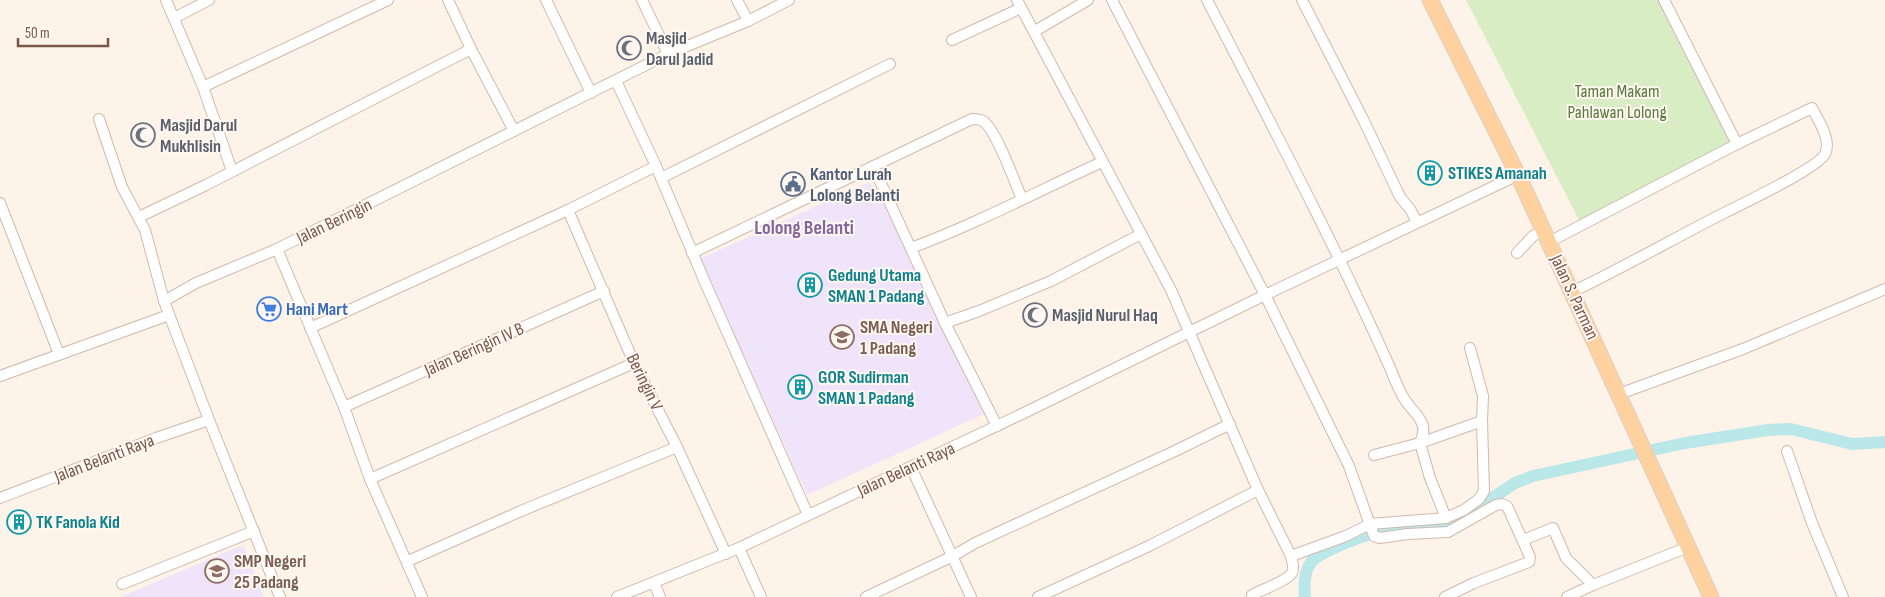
<svg xmlns="http://www.w3.org/2000/svg" width="1885" height="597" viewBox="0 0 1885 597" font-family="'Sofia Sans Condensed',sans-serif">
<rect width="100%" height="100%" fill="#fef3e8"/>
<g fill="#f0e4fb">
<path d="M 869,182 L 885,202 L 984,414 L 807,495 L 700,259 Z"/>
<path d="M 243,545 L 264,597 L 120,597 Z"/>
</g>
<path fill="#d9edc5" d="M 1466,0 L 1663,0 L 1739,141 L 1581,224 Z"/>
<g fill="none" stroke-linecap="round" stroke-linejoin="round">
<path stroke="#bae8e9" stroke-width="12" d="M 1305,597 C 1304,586 1304,569 1313,560 C 1328,548 1378,529 1397,528 C 1416,526 1436,529 1455,523 L 1515,483 L 1533,476 L 1685,443 L 1768,430 L 1791,429 L 1852,444 L 1885,442"/>
<g stroke="#d1b9ac" stroke-width="12">
<g id="minor">
<path d="M 166,0 L 203,87 L 232,171"/>
<path d="M 448,0 L 471,49 L 514,131"/>
<path d="M 546,0 L 591,93"/>
<path d="M 642,0 L 668,54"/>
<path d="M 737,0 L 748,21"/>
<path d="M 1017,0 L 1171,290 L 1258,490 L 1291,556 C 1292,561 1295,568 1292,573 C 1287,581 1261,590 1252,595 L 1253,597"/>
<path d="M 1112,0 L 1265,295 L 1518,175"/>
<path d="M 1207,0 C 1270,122 1335,244 1391,370 C 1395,380 1399,391 1405,400 C 1415,415 1430,422 1420,443 L 1430,478 L 1446,518"/>
<path d="M 1302,0 L 1363,119 L 1400,197 L 1410,209 L 1417,222"/>
<path d="M 1664,0 L 1737,144"/>
<path d="M 174,18 L 209,0"/>
<path d="M 1035,31 L 1088,0"/>
<path d="M 952,40 L 1021,8"/>
<path d="M 616,81 L 656,166 L 704,280 L 808,515"/>
<path d="M 203,87 L 388,0"/>
<path d="M 99,119 L 122,187 L 145,230 L 164,301 L 209,420 L 280,597"/>
<path d="M 873,166 L 945,323 L 997,426"/>
<path d="M 661,178 L 890,64"/>
<path d="M 0,203 L 59,354"/>
<path d="M 568,210 L 634,363 L 677,447 L 726,554"/>
<path d="M 139,217 L 206,185 L 471,49"/>
<path d="M 1549,242 L 1737,144 L 1812,108 C 1818,120 1832,140 1825,154 C 1817,169 1743,203 1724,213 C 1673,239 1624,267 1572,292"/>
<path d="M 911,248 C 976,224 1038,191 1102,162"/>
<path d="M 277,249 L 344,407 L 370,479 L 422,597"/>
<path d="M 692,253 L 972,119 C 976,119 980,119 983,121 C 996,129 1015,183 1022,199"/>
<path d="M 1517,253 L 1533,236 L 1544,230"/>
<path d="M 164,301 L 196,283 L 277,249 L 668,54 L 748,21 L 789,0"/>
<path d="M 945,323 L 979,311 L 1051,281 L 1141,234"/>
<path d="M 310,328 L 568,210 L 656,166"/>
<path d="M 0,376 L 169,315"/>
<path d="M 1619,394 L 1743,349 L 1885,289"/>
<path d="M 344,407 L 604,291"/>
<path d="M 1787,451 L 1812,523 L 1843,597"/>
<path d="M 1374,455 L 1420,443 L 1482,421"/>
<path d="M 911,467 L 971,597"/>
<path d="M 370,479 L 634,363"/>
<path d="M 0,498 L 156,438 L 209,420"/>
<path d="M 1523,540 L 1553,528 L 1566,558 L 1593,585 L 1688,547"/>
<path d="M 739,548 L 761,597"/>
<path d="M 1291,556 L 1346,536 L 1370,524 L 1446,518 L 1464,510 L 1479,499 L 1484,491 L 1482,421 L 1483,396 L 1470,348"/>
<path d="M 408,561 L 521,511 L 677,447"/>
<path d="M 654,583 L 660,597"/>
<path d="M 122,584 L 254,531"/>
<path d="M 617,597 L 739,548 L 1026,412 L 1265,295 L 1349,466 L 1374,536 L 1379,538 L 1408,534 L 1448,532 L 1496,505 L 1502,504 L 1507,506 L 1530,557 L 1529,562 L 1474,583 L 1445,597"/>
<path d="M 866,597 L 953,556 L 975,543 L 1175,451 L 1230,424"/>
<path d="M 1038,597 L 1149,546 L 1258,490"/>
<path d="M 1567,597 L 1593,585"/>
</g>
</g>
<g stroke="#dad0cc" stroke-width="17">
<path id="primary" d="M 1430,0 L 1518,175 L 1711,597"/>
</g>
<use href="#minor" stroke="#fff" stroke-width="10"/>
<use href="#primary" stroke="#ffd19e" stroke-width="15"/>
</g>
<defs>
<g id="mosque-ring" transform="scale(1.25)"><circle r="9.5" fill="#fff7f0" stroke="#6b7280" stroke-width="1.5"/><path d="M3.5-4.9A6 6 0 1 0 3.5 4.9A5 5 0 1 1 3.5-4.9Z" fill="#6b7280"/></g>
<g id="building-ring" transform="scale(1.25)"><circle r="9.5" fill="#fff7f0" stroke="#0f9aa8" stroke-width="1.5"/><path d="M-4-6H4V6H1V3H-1V6H-4ZM-2.5-4.3h1.7v1.8h-1.7ZM.8-4.3h1.7v1.8H.8ZM-2.5-1h1.7V.8h-1.7ZM.8-1h1.7V.8H.8Z" fill="#0f9aa8"/></g>
<g id="civic-ring" transform="scale(1.25)"><circle r="9.5" fill="#fff7f0" stroke="#5c6f8a" stroke-width="1.5"/><path d="M-.6-6.5H3V-4.5H.6V-3L4-1V1h2V6H-6V1h2V-1L-.6-3ZM-1.2 2.5V6h2.4V2.5Z" fill="#5c6f8a"/></g>
<g id="supermarket-ring" transform="scale(1.25)"><circle r="9.5" fill="#fff7f0" stroke="#3f7fe0" stroke-width="1.5"/><path d="M-6-5.5h2.5l.6 2H6L4.5 2H-2.5L-4.4-4H-6ZM-1.5 3.2a1.3 1.3 0 1 0 .1 0ZM3 3.2a1.3 1.3 0 1 0 .1 0Z" fill="#3f7fe0"/></g>
<g id="school-ring" transform="scale(1.25)"><circle r="9.5" fill="#fff7f0" stroke="#8d6e63" stroke-width="1.5"/><path d="M0-5L7-2L0 1L-7-2ZM-4 1L0 2.5L4 1V4Q0 6-4 4Z" fill="#8d6e63"/></g>
</defs>
<g fill-rule="evenodd">
<use href="#mosque-ring" x="629" y="48"/>
<use href="#mosque-ring" x="143" y="135"/>
<use href="#building-ring" x="1430" y="173"/>
<use href="#civic-ring" x="793" y="184"/>
<use href="#building-ring" x="810" y="285"/>
<use href="#supermarket-ring" x="269" y="309"/>
<use href="#mosque-ring" x="1035" y="315"/>
<use href="#school-ring" x="842" y="337"/>
<use href="#building-ring" x="800" y="387"/>
<use href="#building-ring" x="19" y="522"/>
<use href="#school-ring" x="217" y="571"/>
</g>
<g text-anchor="middle" stroke-width="4" stroke-linejoin="round" paint-order="stroke">
<g font-size="18" font-weight="bold" fill="#5b616d" stroke="#fff7f0" text-anchor="start">
<text x="646" y="44">Masjid<tspan x="646" dy="21">Darul Jadid</tspan></text>
<text x="160" y="131">Masjid Darul<tspan x="160" dy="21">Mukhlisin</tspan></text>
<text x="1052" y="321">Masjid Nurul Haq</text>
</g>
<g font-size="18" fill="#567a3d" stroke="#fff7f0">
<text x="1617" y="97">Taman Makam<tspan x="1617" dy="21">Pahlawan Lolong</tspan></text>
</g>
<g font-size="18" font-weight="bold" fill="#0d838f" stroke="#fff7f0" text-anchor="start">
<text x="1448" y="179">STIKES Amanah</text>
<text x="828" y="281">Gedung Utama<tspan x="828" dy="21">SMAN 1 Padang</tspan></text>
<text x="818" y="383">GOR Sudirman<tspan x="818" dy="21">SMAN 1 Padang</tspan></text>
<text x="36" y="528">TK Fanola Kid</text>
</g>
<g font-size="18" font-weight="bold" fill="#4e5e75" stroke="#fff7f0" text-anchor="start">
<text x="810" y="180">Kantor Lurah<tspan x="810" dy="21">Lolong Belanti</tspan></text>
</g>
<g font-size="18" fill="#7a5649" stroke="#fff7f0">
<text transform="translate(334 221) rotate(-26)" y="6">Jalan Beringin</text>
<text transform="translate(1575 297) rotate(65)" y="6">Jalan S. Parman</text>
<text transform="translate(474 349) rotate(-24)" y="6">Jalan Beringin IV B</text>
<text transform="translate(645 382) rotate(64)" y="6">Beringin V</text>
<text transform="translate(104 458) rotate(-21)" y="6">Jalan Belanti Raya</text>
<text transform="translate(906 469) rotate(-25)" y="6">Jalan Belanti Raya</text>
</g>
<g font-size="18" font-weight="bold" fill="#366cbe" stroke="#fff7f0" text-anchor="start">
<text x="286" y="315">Hani Mart</text>
</g>
<g font-size="18" font-weight="bold" fill="#785e54" stroke="#fff7f0" text-anchor="start">
<text x="860" y="333">SMA Negeri<tspan x="860" dy="21">1 Padang</tspan></text>
<text x="234" y="567">SMP Negeri<tspan x="234" dy="21">25 Padang</tspan></text>
</g>
<g font-size="20" font-weight="bold" fill="#85659e" stroke="#fff7f0">
<text x="804" y="234">Lolong Belanti</text>
</g>
</g>
<path d="M18 38v8h90v-8" fill="none" stroke="#7a5649" stroke-width="2.5"/>
<text x="25" y="38" font-size="15" fill="#7a5649" stroke="#fff7f0" stroke-width="4" paint-order="stroke">50 m</text>
</svg>
